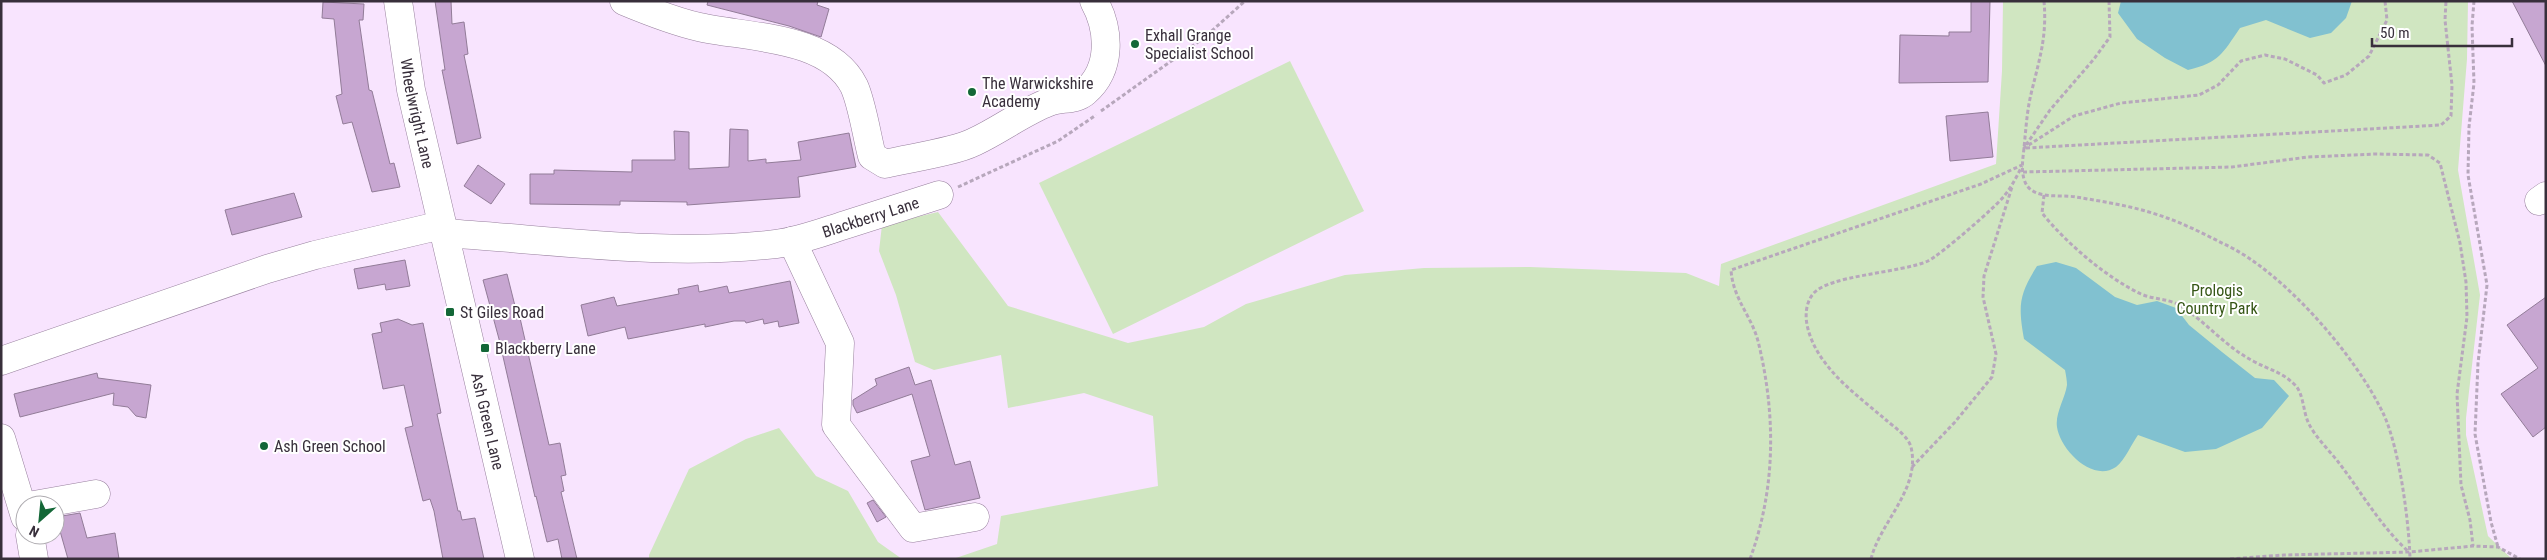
<svg xmlns="http://www.w3.org/2000/svg" width="2547" height="560" viewBox="0 0 2547 560" font-family="'Roboto Condensed',sans-serif">
<rect width="100%" height="100%" fill="#f8e4fe"/>
<g fill="#d0e6c1">
<path d="M 2003,1 L 2468,1 L 2467,59 L 2458,170 L 2480,295 L 2466,418 L 2466,435 L 2488,536 L 2512,559 L 953,559 L 997,544 L 1001,516 L 1158,486 L 1153,416 L 1084,393 L 1008,408 L 1001,355 L 934,370 L 915,362 L 896,295 L 879,251 L 882,225 L 938,212 L 1008,306 L 1128,343 L 1204,327 L 1246,304 L 1345,275 L 1424,268 L 1530,267 L 1686,273 L 1719,286 L 1721,264 L 1996,164 L 2002,71 Z"/>
<path d="M 1290,61 L 1364,211 L 1113,334 L 1039,183 Z"/>
<path d="M 779,428 L 816,476 L 848,491 L 878,542 L 902,559 L 649,559 L 649,555 L 689,469 L 746,439 Z"/>
</g>
<g fill="#81c1d0">
<path d="M 2121,1 L 2352,1 L 2346,18 L 2331,33 L 2310,38 L 2266,20 L 2240,28 C 2222,54 2220,62 2188,70 L 2165,58 L 2137,39 L 2118,13 Z"/>
<path d="M 2056,262 L 2076,268 L 2115,297 L 2137,305 L 2157,301 L 2176,308 L 2189,325 L 2222,352 L 2255,378 L 2274,380 L 2289,396 L 2262,428 L 2216,449 L 2185,452 L 2138,435 C 2132,443 2125,460 2116,467 C 2092,483 2060,449 2057,427 C 2055,413 2065,399 2067,385 C 2067,381 2066,375 2065,370 L 2024,339 C 2018,305 2019,295 2037,266 Z"/>
</g>
<g fill="#c7a6d1" stroke="#927c98">
<path d="M 435,1 L 451,1 L 452,24 L 464,22 L 468,54 L 464,55 L 481,138 L 457,144 L 442,70 L 445,70 Z"/>
<path d="M 708,1 L 818,1 L 817,5 L 829,9 L 821,37 L 789,26 L 707,5 Z"/>
<path d="M 1971,1 L 1990,1 L 1988,82 L 1899,83 L 1900,35 L 1949,36 L 1949,32 L 1971,32 Z"/>
<path d="M 2512,1 L 2546,1 L 2546,66 Z"/>
<path d="M 323,2 L 364,4 L 363,20 L 359,20 L 369,90 L 372,91 L 390,164 L 394,163 L 400,187 L 372,192 L 352,122 L 343,124 L 336,96 L 342,94 L 334,19 L 322,18 Z"/>
<path d="M 1988,112 L 1993,157 L 1950,161 L 1946,116 Z"/>
<path d="M 730,129 L 748,130 L 748,161 L 766,159 L 766,163 L 801,160 L 798,142 L 849,133 L 856,167 L 798,177 L 800,197 L 687,205 L 687,202 L 620,201 L 620,205 L 530,204 L 530,174 L 554,174 L 554,170 L 632,172 L 632,160 L 675,160 L 674,131 L 689,132 L 689,169 L 729,167 Z"/>
<path d="M 478,165 L 505,184 L 491,204 L 464,186 Z"/>
<path d="M 294,193 L 302,217 L 232,235 L 225,210 Z"/>
<path d="M 405,260 L 410,286 L 386,290 L 385,284 L 358,289 L 354,269 Z"/>
<path d="M 507,274 L 518,318 L 520,318 L 549,445 L 560,443 L 566,475 L 561,476 L 564,491 L 561,492 L 577,559 L 562,559 L 558,539 L 547,542 L 536,496 L 535,497 L 499,339 L 483,280 Z"/>
<path d="M 790,281 L 799,323 L 779,327 L 778,321 L 764,324 L 763,319 L 746,323 L 745,321 L 734,321 L 705,327 L 705,324 L 628,339 L 625,327 L 588,336 L 581,305 L 614,297 L 617,306 L 679,294 L 678,289 L 698,285 L 699,292 L 727,286 L 729,293 Z"/>
<path d="M 2546,297 L 2546,427 L 2533,437 L 2501,394 L 2538,368 L 2507,325 Z"/>
<path d="M 398,319 L 412,325 L 423,323 L 441,413 L 437,414 L 458,511 L 460,511 L 462,520 L 475,518 L 484,559 L 443,559 L 434,511 L 430,499 L 423,501 L 405,428 L 413,426 L 404,385 L 383,389 L 372,334 L 382,332 L 380,323 Z"/>
<path d="M 909,367 L 915,385 L 931,380 L 955,465 L 970,461 L 980,498 L 925,510 L 911,461 L 930,456 L 912,394 L 857,413 L 853,405 L 853,400 L 877,385 L 875,379 Z"/>
<path d="M 97,373 L 98,378 L 151,385 L 146,418 L 136,416 L 128,407 L 113,405 L 114,393 L 20,417 L 14,394 Z"/>
<path d="M 873,500 L 886,517 L 877,522 L 867,503 Z"/>
<path d="M 80,513 L 87,538 L 115,533 L 119,559 L 68,559 L 56,517 Z"/>
</g>
<g fill="none" stroke-linecap="round" stroke-linejoin="round">
<g stroke="#98819e" stroke-width="29">
<g id="minor">
<path id="s1" d="M 398,1 L 411,90 L 520,559"/>
<path d="M 624,1 C 648,11 673,21 699,27 C 747,38 828,35 854,86 C 862,103 867,137 872,156 L 885,164 C 909,158 954,152 974,142 C 1000,130 1023,112 1049,102 C 1060,97 1075,101 1085,92 C 1112,69 1110,30 1094,1"/>
<path d="M 2539,201 L 2546,196"/>
<path id="s2" d="M 444,233 C 554,240 666,257 776,244 C 800,241 823,232 845,225 C 876,215 908,205 939,195"/>
<path d="M 792,241 L 840,343 L 836,425 L 913,528 L 975,517"/>
<path d="M 1,361 L 267,269 L 315,255 L 442,225"/>
<path d="M 1,438 L 25,517"/>
<path d="M 34,505 L 96,494"/>
<path d="M 30,535 L 34,559"/>
</g>
</g>
<g stroke="#b7a7bc" stroke-width="3" stroke-dasharray="4 2.5" stroke-linecap="butt">
<path d="M 2044,1 C 2047,36 2040,57 2032,90 C 2027,109 2026,128 2024,148 C 2023,158 2021,169 2024,179 C 2030,201 2059,194 2076,197 C 2106,202 2138,207 2167,218 C 2187,225 2206,235 2224,244 C 2283,271 2355,355 2383,413 C 2399,446 2409,521 2410,559"/>
<path d="M 2109,1 L 2110,37 L 2094,59 L 2050,110 L 2024,148 L 2074,116 L 2121,103 L 2199,95 L 2218,85 L 2241,61 L 2265,55 L 2285,59 L 2317,75 L 2324,83 L 2346,75 L 2369,56 L 2387,20 L 2385,1"/>
<path d="M 2474,1 L 2472,26 L 2474,83 L 2469,127 L 2468,175 L 2487,285 L 2478,363 L 2475,434 L 2491,522 L 2498,547"/>
<path d="M 1101,111 L 1205,37 L 1245,1"/>
<path d="M 2026,148 L 2441,125 L 2451,116 L 2452,85 L 2445,20 L 2446,1"/>
<path d="M 2023,172 L 2232,167 L 2308,157 L 2376,154 L 2428,155 L 2440,163 L 2460,243 L 2466,282 L 2467,317 L 2457,394 L 2461,485 L 2470,520 L 2473,546"/>
<path d="M 958,187 L 1058,141 L 1096,115"/>
<path d="M 2044,195 L 2042,213 C 2066,243 2107,278 2141,294 C 2157,301 2170,297 2187,310 C 2209,326 2228,348 2253,361 C 2269,370 2281,371 2295,385 C 2304,394 2303,413 2309,424 C 2316,438 2330,451 2339,463 C 2362,493 2381,527 2409,552"/>
<path d="M 1912,467 L 1955,422 L 1992,377 L 1996,354 L 1983,297 L 1984,276 L 2012,187"/>
<path d="M 1750,559 C 1776,488 1776,414 1758,341 C 1751,315 1733,299 1731,270 L 1981,184 L 2022,165"/>
<path d="M 1871,559 C 1880,522 1921,489 1911,447 C 1908,436 1894,427 1886,420 C 1857,395 1818,368 1808,329 C 1805,318 1805,304 1813,294 C 1828,275 1901,273 1928,261 C 1939,256 1997,206 2005,195 C 2012,186 2017,176 2022,166"/>
<path d="M 2230,559 L 2284,555 L 2410,552 L 2473,546 L 2498,547 L 2520,559"/>
</g>
<use href="#minor" stroke="#fff" stroke-width="28"/>
</g>
<g fill="#136737" stroke="#fff" stroke-width="2">
<circle cx="1135" cy="44" r="5"/>
<circle cx="972" cy="92" r="5"/>
<rect x="445" y="307" width="10" height="10" rx="2.5"/>
<rect x="480" y="343" width="10" height="10" rx="2.5"/>
<circle cx="264" cy="446" r="5"/>
</g>
<g text-anchor="middle" stroke-width="4" stroke-linejoin="round" paint-order="stroke">
<g font-size="16" fill="#382f3b" stroke="#fff" text-anchor="start">
<text x="1145" y="41">Exhall Grange<tspan x="1145" dy="18">Specialist School</tspan></text>
<text x="982" y="89">The Warwickshire<tspan x="982" dy="18">Academy</tspan></text>
<text x="460" y="318">St Giles Road</text>
<text x="495" y="354">Blackberry Lane</text>
<text x="274" y="452">Ash Green School</text>
</g>
<g font-size="16" fill="#382f3b" stroke="#fff">
<text dy="6" stroke="none"><textPath href="#s1" startOffset="114">Wheelwright Lane</textPath></text>
<text dy="6" stroke="none"><textPath href="#s2" startOffset="431">Blackberry Lane</textPath></text>
<text dy="6" stroke="none"><textPath href="#s1" startOffset="430">Ash Green Lane</textPath></text>
</g>
<g font-size="16" fill="#365616" stroke="#fff">
<text x="2217" y="296">Prologis<tspan x="2217" dy="18">Country Park</tspan></text>
</g>
</g>
<rect width="2547" height="560" fill="none" stroke="#382f3b" stroke-width="5"/>
<g transform="translate(40 520) rotate(207)"><circle r="24" fill="#ffffff" stroke="#afacb1"/>
<path d="M0-4L9 19L0 12L-9 19Z" fill="#136737"/>
<text y="-8" font-size="14" font-weight="bold" text-anchor="middle" fill="#382f3b">N</text>
</g>
<path d="M2372 38v8h140v-8" fill="none" stroke="#382f3b" stroke-width="2.5"/>
<text x="2380" y="38" font-size="15" fill="#382f3b" stroke="#ffffff" stroke-width="4" paint-order="stroke">50 m</text>
</svg>
